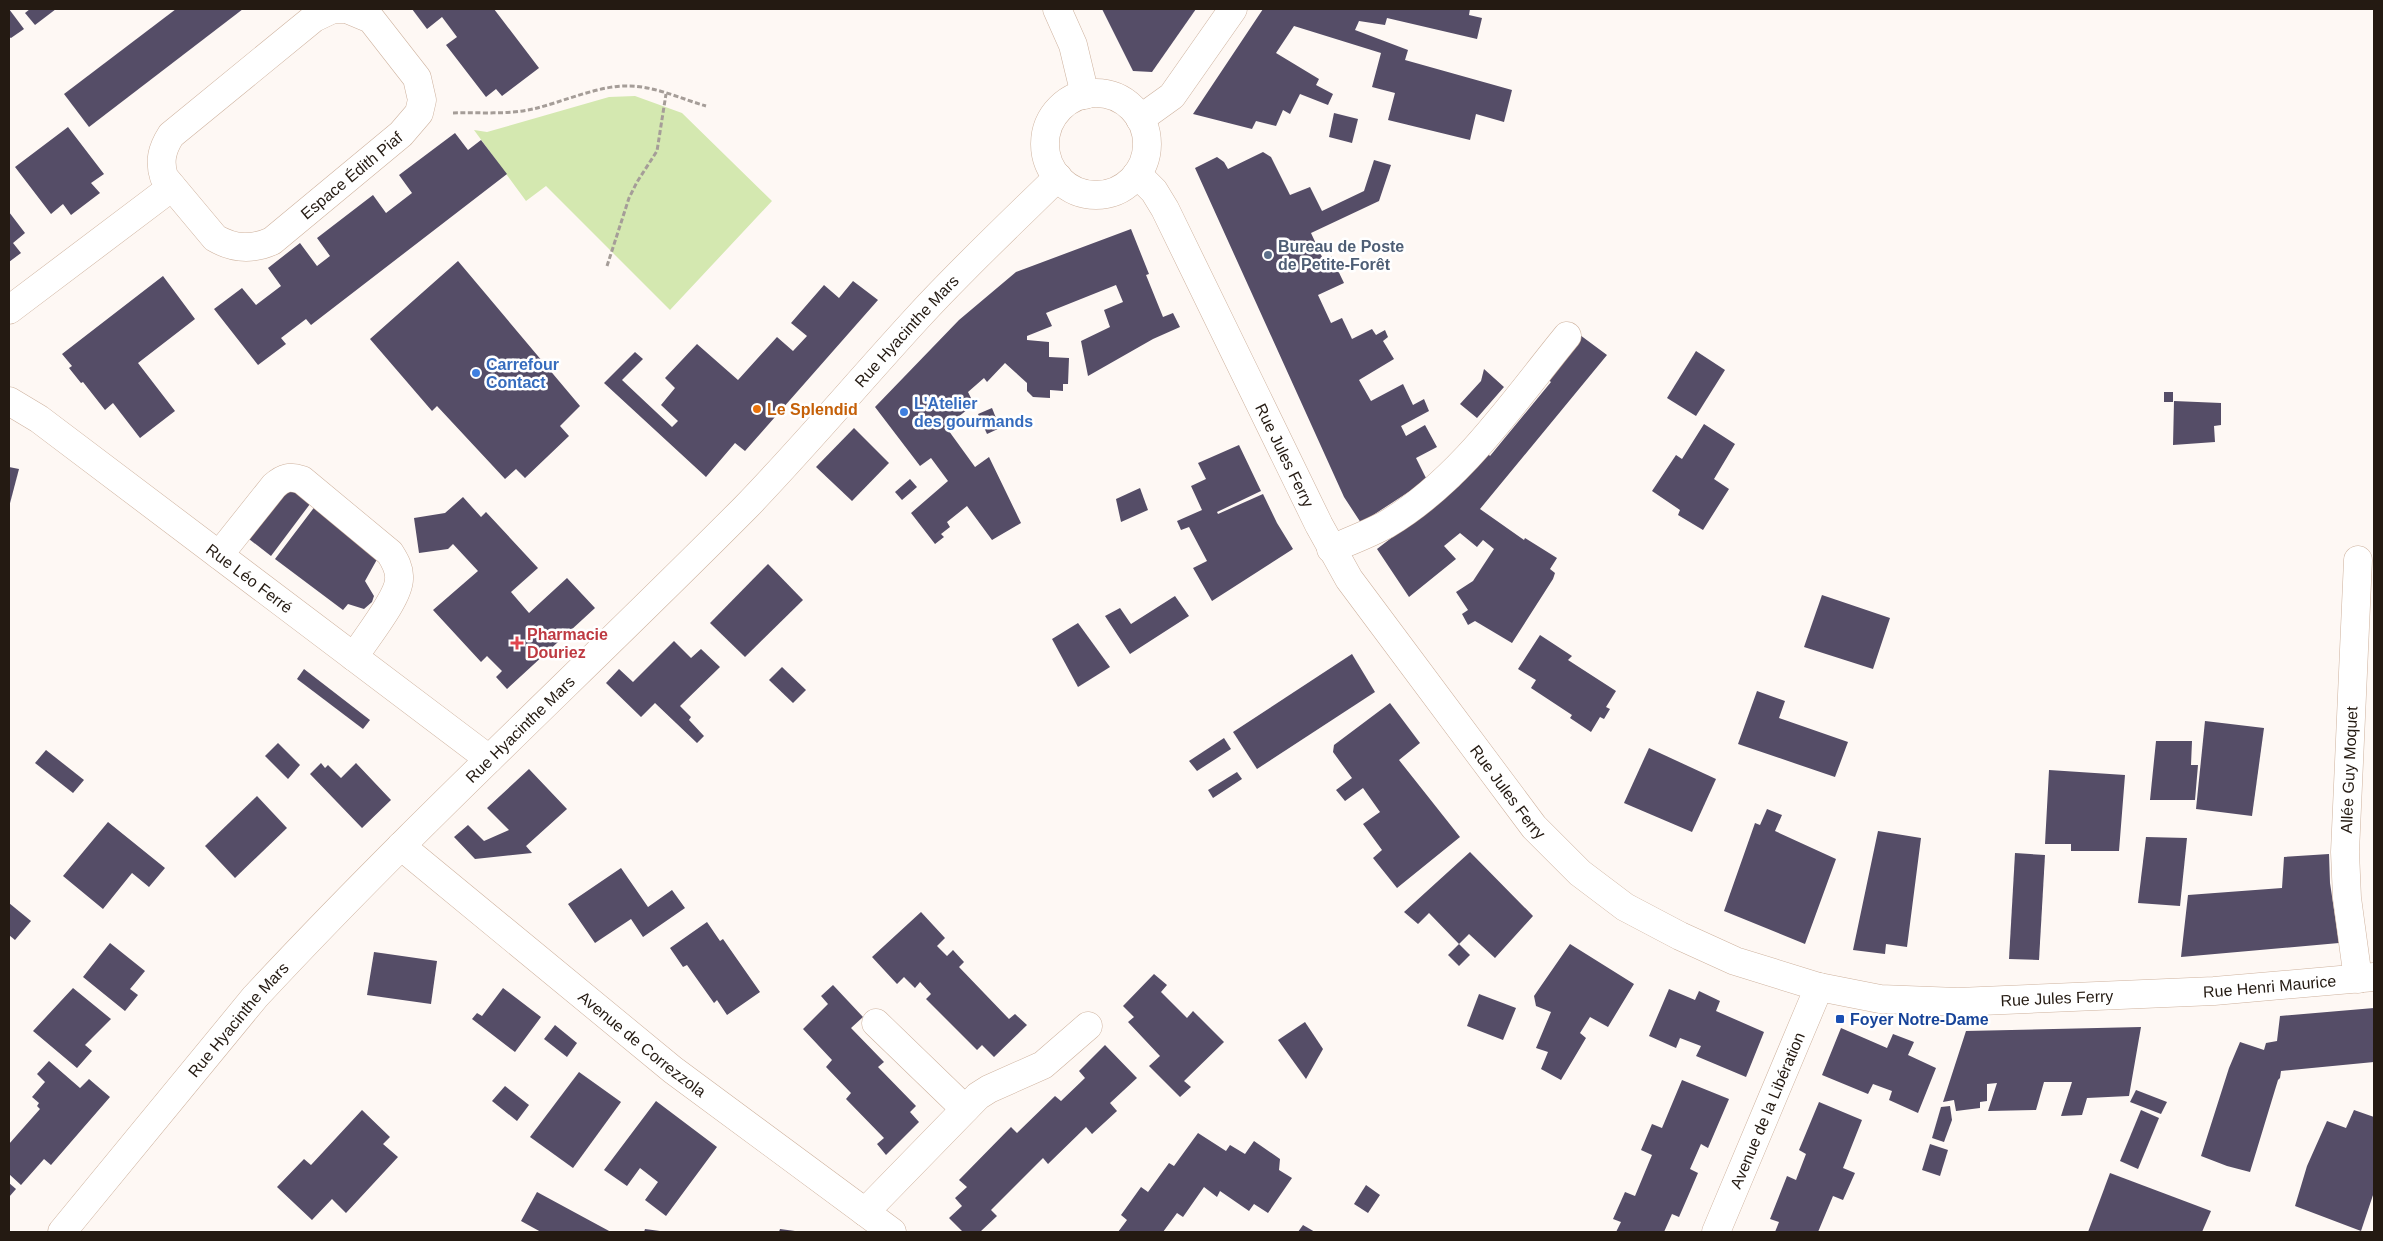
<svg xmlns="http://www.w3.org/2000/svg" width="2383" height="1241" viewBox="0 0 2383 1241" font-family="Arial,sans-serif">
<rect width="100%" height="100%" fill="#fef8f4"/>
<path fill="#d4e8b0" d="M 635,96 L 682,113 L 772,201 L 670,310 L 546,186 L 526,201 L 474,130 L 487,132 L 609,97 Z"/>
<g fill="#554d67">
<path d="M 9,9 L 24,29 L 11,38 L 9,37 Z"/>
<path d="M 30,9 L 56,9 L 35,25 L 25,13 Z"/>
<path d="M 176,9 L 243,9 L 89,127 L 64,94 Z"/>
<path d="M 412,9 L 494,9 L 539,68 L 502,96 L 496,89 L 486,97 L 446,45 L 457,37 L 442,17 L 427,29 Z"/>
<path d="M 1102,9 L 1196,9 L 1152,72 L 1133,71 Z"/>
<path d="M 1263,9 L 1470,9 L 1469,15 L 1482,18 L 1477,39 L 1387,18 L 1385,25 L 1359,21 L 1355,30 L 1408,50 L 1405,60 L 1512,90 L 1504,122 L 1476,114 L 1470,140 L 1388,120 L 1395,93 L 1372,87 L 1381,53 L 1294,26 L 1276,53 L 1319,79 L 1316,85 L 1333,94 L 1328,105 L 1300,94 L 1290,114 L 1283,110 L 1276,126 L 1256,121 L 1252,129 L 1193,114 Z"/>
<path d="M 1334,113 L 1358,119 L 1352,143 L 1329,137 Z"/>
<path d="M 68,127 L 104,174 L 91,183 L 100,193 L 71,215 L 63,204 L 51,214 L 15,167 Z"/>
<path d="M 455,133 L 468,150 L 481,140 L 507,174 L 311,325 L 306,319 L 281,338 L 286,344 L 258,365 L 214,309 L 242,288 L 256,305 L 281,286 L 268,268 L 300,243 L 317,266 L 330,256 L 317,238 L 373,195 L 386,213 L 412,193 L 399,175 Z"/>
<path d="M 1263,152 L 1271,157 L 1290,195 L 1310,187 L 1322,211 L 1364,191 L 1374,160 L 1391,165 L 1379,201 L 1311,233 L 1323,259 L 1331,256 L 1344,283 L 1318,295 L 1331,323 L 1342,318 L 1352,339 L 1372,329 L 1376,335 L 1385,330 L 1388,337 L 1383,341 L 1394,359 L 1359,380 L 1371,401 L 1403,384 L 1413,405 L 1424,399 L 1429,411 L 1401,426 L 1406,436 L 1425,425 L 1437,447 L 1416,458 L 1427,480 L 1361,523 L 1344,497 L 1195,168 L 1217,157 L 1224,162 L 1228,169 Z"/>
<path d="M 9,212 L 25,233 L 13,243 L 21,253 L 9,262 Z"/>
<path d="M 1131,229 L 1149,274 L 1146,275 L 1163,317 L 1173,313 L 1180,327 L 1153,339 L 1088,376 L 1081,341 L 1110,327 L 1104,310 L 1123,302 L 1116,285 L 1046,313 L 1052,326 L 1027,336 L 1027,340 L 1049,342 L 1049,357 L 1069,358 L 1068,384 L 1063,384 L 1063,391 L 1050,390 L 1050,398 L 1033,397 L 1027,391 L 1027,383 L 1005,363 L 987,382 L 984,378 L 968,392 L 974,404 L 946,427 L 975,467 L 989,457 L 1021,523 L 992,540 L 967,506 L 947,522 L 950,527 L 941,534 L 944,537 L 935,544 L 911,513 L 948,481 L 931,458 L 920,466 L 875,407 L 959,320 L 1016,272 Z"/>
<path d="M 458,261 L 580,406 L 560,426 L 569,436 L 525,478 L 516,469 L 505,479 L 437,406 L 432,411 L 370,339 Z"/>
<path d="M 163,276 L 195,319 L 138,363 L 175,411 L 140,438 L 113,403 L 105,410 L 83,382 L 81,383 L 69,368 L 72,366 L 62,354 Z"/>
<path d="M 853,281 L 878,300 L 745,451 L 735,443 L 706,477 L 604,383 L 635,352 L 643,359 L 622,380 L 672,427 L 678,421 L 661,405 L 675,388 L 665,378 L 697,344 L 738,380 L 777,337 L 793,351 L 807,336 L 791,323 L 824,285 L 839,298 Z"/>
<path d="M 1580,335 L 1607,355 L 1480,509 L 1524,540 L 1525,538 L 1557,558 L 1550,569 L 1555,573 L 1553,579 L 1512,643 L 1475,621 L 1468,625 L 1462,614 L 1468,610 L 1456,592 L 1473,581 L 1494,549 L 1483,540 L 1477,547 L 1460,533 L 1444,546 L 1456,559 L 1409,597 L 1377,549 L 1459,486 L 1486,452 L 1490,456 L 1551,382 L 1545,377 Z"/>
<path d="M 1696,351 L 1725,370 L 1696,416 L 1667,398 Z"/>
<path d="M 1484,369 L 1504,387 L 1477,418 L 1460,404 L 1481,381 Z"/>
<rect x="2164" y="392" width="9" height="10"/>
<path d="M 2174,401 L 2221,403 L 2221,425 L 2214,426 L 2215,442 L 2173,445 Z"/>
<path d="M 992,408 L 1000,428 L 987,434 L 978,414 Z"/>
<path d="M 1704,424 L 1735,444 L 1714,479 L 1729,489 L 1703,530 L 1678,515 L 1680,510 L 1652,491 L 1676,455 L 1682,459 Z"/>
<path d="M 854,428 L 889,463 L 852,501 L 816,467 Z"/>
<path d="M 1239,445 L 1261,491 L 1217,512 L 1218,514 L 1263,494 L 1277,523 L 1293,549 L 1212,601 L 1193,568 L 1207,561 L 1189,527 L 1181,530 L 1177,521 L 1202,510 L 1191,486 L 1206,479 L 1198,463 Z"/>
<path d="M 9,467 L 19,469 L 9,507 Z"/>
<path d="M 910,479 L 917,487 L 902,500 L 895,492 Z"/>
<path d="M 291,484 L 313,500 L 271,556 L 249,539 Z"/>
<path d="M 1140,488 L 1148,510 L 1121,522 L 1116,499 Z"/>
<path d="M 463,497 L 481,517 L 486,512 L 538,568 L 511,592 L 529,613 L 567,578 L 595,608 L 507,689 L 496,677 L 502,671 L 487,656 L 481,662 L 433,610 L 478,571 L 453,544 L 448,549 L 419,553 L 414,518 L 445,513 Z"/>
<path d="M 316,505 L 380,554 L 365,581 L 374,596 L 372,602 L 364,609 L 348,604 L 343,610 L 275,559 Z"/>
<path d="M 768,564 L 803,600 L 745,657 L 710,623 Z"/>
<path d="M 1822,595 L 1890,618 L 1873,669 L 1804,647 Z"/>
<path d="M 1175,596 L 1189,616 L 1130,654 L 1105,616 L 1120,608 L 1131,624 Z"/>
<path d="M 1078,623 L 1110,667 L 1078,687 L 1052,639 Z"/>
<path d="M 1540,635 L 1572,656 L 1568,660 L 1616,691 L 1606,707 L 1610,709 L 1604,719 L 1600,717 L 1591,732 L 1570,718 L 1572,715 L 1531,688 L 1536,680 L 1518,669 Z"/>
<path d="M 674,641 L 691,658 L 701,649 L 720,667 L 680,706 L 691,717 L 689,720 L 704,736 L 697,743 L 655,703 L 641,717 L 606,683 L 619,669 L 633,682 Z"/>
<path d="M 1352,654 L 1375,692 L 1257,769 L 1233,732 Z"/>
<path d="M 782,667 L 806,690 L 793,703 L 769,680 Z"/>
<path d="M 304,669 L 370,720 L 363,729 L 297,679 Z"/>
<path d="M 1757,691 L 1785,701 L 1779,718 L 1848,742 L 1835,777 L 1738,744 Z"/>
<path d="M 1390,703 L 1420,743 L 1399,760 L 1460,837 L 1397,888 L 1373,858 L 1382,850 L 1363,824 L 1380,812 L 1363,788 L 1345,801 L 1336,790 L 1352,778 L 1333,752 L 1334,745 Z"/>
<path d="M 2205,721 L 2264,728 L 2252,816 L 2196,809 Z"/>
<path d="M 1224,738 L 1231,749 L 1197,771 L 1189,761 Z"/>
<path d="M 2156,741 L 2192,741 L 2191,765 L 2198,765 L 2195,800 L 2150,800 Z"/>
<path d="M 278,743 L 300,765 L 288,779 L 265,756 Z"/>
<path d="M 1649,748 L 1716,779 L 1692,832 L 1624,803 Z"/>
<path d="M 46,750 L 84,780 L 73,793 L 35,763 Z"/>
<path d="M 321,763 L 325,768 L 328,765 L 341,778 L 356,763 L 391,800 L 362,828 L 310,774 Z"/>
<path d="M 529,769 L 567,809 L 526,846 L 532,853 L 475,859 L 454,837 L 468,825 L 484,841 L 509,830 L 487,808 Z"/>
<path d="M 2049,770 L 2125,775 L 2119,851 L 2071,851 L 2071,844 L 2045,844 Z"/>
<path d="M 1237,772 L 1242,779 L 1213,798 L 1208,790 Z"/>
<path d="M 257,796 L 287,828 L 235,878 L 205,846 Z"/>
<path d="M 1767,809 L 1782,815 L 1775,831 L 1836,859 L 1805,944 L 1724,911 L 1755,823 L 1760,825 Z"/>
<path d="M 108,822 L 165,868 L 149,887 L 132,873 L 103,909 L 63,876 Z"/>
<path d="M 1878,831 L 1921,838 L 1907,947 L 1886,944 L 1885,954 L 1853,950 Z"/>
<path d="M 2146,837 L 2187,838 L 2180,906 L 2138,903 Z"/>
<path d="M 1470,852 L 1533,916 L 1495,958 L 1469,934 L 1459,944 L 1429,913 L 1418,924 L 1404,912 Z"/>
<path d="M 2015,853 L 2045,855 L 2039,960 L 2009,959 Z"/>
<path d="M 2329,854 L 2330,883 L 2339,943 L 2181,957 L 2188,895 L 2282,888 L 2284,857 Z"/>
<path d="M 621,868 L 648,907 L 672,890 L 685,908 L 643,937 L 631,919 L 595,943 L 568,904 Z"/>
<path d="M 9,903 L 31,921 L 15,940 L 9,935 Z"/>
<path d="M 921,912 L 945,938 L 937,946 L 947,956 L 953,950 L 964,962 L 959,967 L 1009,1019 L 1015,1014 L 1027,1025 L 994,1057 L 982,1045 L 977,1050 L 926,999 L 931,994 L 920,982 L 915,988 L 904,977 L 897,984 L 872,957 Z"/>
<path d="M 707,922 L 720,941 L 723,939 L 760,992 L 727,1015 L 717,1000 L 714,1003 L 687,965 L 683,967 L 670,948 Z"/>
<path d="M 110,943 L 145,971 L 130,989 L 138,995 L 125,1011 L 83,977 Z"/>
<path d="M 1459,944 L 1470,955 L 1459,966 L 1448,955 Z"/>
<path d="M 1570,944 L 1634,984 L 1608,1027 L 1590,1017 L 1580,1033 L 1586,1038 L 1561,1080 L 1541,1069 L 1548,1052 L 1536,1048 L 1551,1012 L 1536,1006 L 1534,996 Z"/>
<path d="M 374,952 L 437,961 L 431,1004 L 367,995 Z"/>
<path d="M 1154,974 L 1167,985 L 1161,992 L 1187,1018 L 1193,1011 L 1224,1042 L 1184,1081 L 1191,1087 L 1180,1097 L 1149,1066 L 1160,1056 L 1128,1022 L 1134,1017 L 1123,1006 Z"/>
<path d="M 833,985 L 863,1017 L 851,1028 L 884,1062 L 878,1067 L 916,1106 L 910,1112 L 919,1122 L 886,1155 L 877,1144 L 884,1138 L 846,1099 L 851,1093 L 826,1067 L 832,1060 L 803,1029 L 828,1004 L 821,996 Z"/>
<path d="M 73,988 L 111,1019 L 85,1045 L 92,1051 L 77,1068 L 33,1031 Z"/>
<path d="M 503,988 L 541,1017 L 515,1052 L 472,1019 L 477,1013 L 482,1016 Z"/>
<path d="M 1669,989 L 1695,1000 L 1699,991 L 1720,1001 L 1716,1011 L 1764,1032 L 1746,1077 L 1696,1056 L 1701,1046 L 1680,1038 L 1676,1048 L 1649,1036 Z"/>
<path d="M 1479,994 L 1516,1008 L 1503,1040 L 1467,1026 Z"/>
<path d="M 2374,1008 L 2374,1062 L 2281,1071 L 2280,1078 L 2278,1080 L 2250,1172 L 2227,1166 L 2201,1156 L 2229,1068 L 2240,1042 L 2264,1050 L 2266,1043 L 2277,1041 L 2280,1016 Z"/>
<path d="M 1305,1022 L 1323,1049 L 1306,1079 L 1278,1040 Z"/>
<path d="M 555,1025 L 577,1043 L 567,1057 L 544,1039 Z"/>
<path d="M 2141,1027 L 2129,1096 L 2087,1098 L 2082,1115 L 2061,1116 L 2072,1082 L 2044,1082 L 2036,1110 L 1988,1111 L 1997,1083 L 1987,1084 L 1987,1101 L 1980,1102 L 1980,1108 L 1956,1111 L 1954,1100 L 1943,1102 L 1966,1031 Z"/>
<path d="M 1841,1028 L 1887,1048 L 1893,1034 L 1914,1042 L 1908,1055 L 1936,1068 L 1918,1113 L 1889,1100 L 1892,1091 L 1873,1084 L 1868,1094 L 1822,1075 Z"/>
<path d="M 1105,1045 L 1137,1078 L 1110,1103 L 1117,1111 L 1092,1134 L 1086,1127 L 1048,1164 L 1043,1158 L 991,1210 L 997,1216 L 980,1232 L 963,1232 L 949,1218 L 962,1206 L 955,1198 L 967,1187 L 959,1180 L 1011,1127 L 1017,1133 L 1055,1096 L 1061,1101 L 1085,1078 L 1079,1071 Z"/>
<path d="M 49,1061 L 80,1088 L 89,1079 L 110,1097 L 51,1165 L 44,1159 L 21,1185 L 9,1174 L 9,1144 L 40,1109 L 37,1106 L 39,1103 L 32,1097 L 45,1082 L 37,1074 Z"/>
<path d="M 579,1072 L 621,1102 L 573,1168 L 530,1137 Z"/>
<path d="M 1682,1080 L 1729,1099 L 1708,1148 L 1701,1144 L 1690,1169 L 1698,1173 L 1689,1194 L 1679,1217 L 1672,1214 L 1664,1232 L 1616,1232 L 1621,1222 L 1613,1219 L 1625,1192 L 1635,1196 L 1652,1155 L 1641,1150 L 1652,1124 L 1662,1128 Z"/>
<path d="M 505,1086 L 529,1105 L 517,1121 L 492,1101 Z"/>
<path d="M 2136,1090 L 2167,1102 L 2161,1114 L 2130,1102 Z"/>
<path d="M 656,1101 L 717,1147 L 666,1216 L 645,1200 L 658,1182 L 640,1168 L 627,1186 L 604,1170 Z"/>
<path d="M 1819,1102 L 1862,1120 L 1843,1168 L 1855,1173 L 1843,1200 L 1833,1196 L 1818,1232 L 1775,1232 L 1779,1222 L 1770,1219 L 1787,1176 L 1796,1180 L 1806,1154 L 1799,1150 Z"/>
<path d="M 1950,1106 L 1952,1120 L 1944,1142 L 1932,1138 L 1941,1107 Z"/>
<path d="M 362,1110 L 390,1137 L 383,1144 L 398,1157 L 346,1213 L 332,1199 L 312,1220 L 277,1187 L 304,1159 L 311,1165 Z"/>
<path d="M 2141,1110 L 2159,1118 L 2138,1169 L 2120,1161 Z"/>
<path d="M 2354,1110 L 2374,1117 L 2374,1192 L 2361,1231 L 2295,1206 L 2307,1166 L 2327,1121 L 2346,1128 Z"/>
<path d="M 1198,1133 L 1226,1151 L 1230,1145 L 1245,1154 L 1254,1141 L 1280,1159 L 1279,1170 L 1292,1178 L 1268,1213 L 1254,1204 L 1249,1211 L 1220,1191 L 1217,1197 L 1204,1187 L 1183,1217 L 1177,1213 L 1163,1232 L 1118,1232 L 1127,1220 L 1121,1215 L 1141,1187 L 1148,1192 L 1169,1163 L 1174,1166 Z"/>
<path d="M 1930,1144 L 1948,1150 L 1940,1176 L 1922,1170 Z"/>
<path d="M 2110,1173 L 2211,1211 L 2202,1232 L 2088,1232 Z"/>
<path d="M 9,1183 L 16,1189 L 9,1197 Z"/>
<path d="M 1366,1185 L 1380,1195 L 1368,1213 L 1354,1204 Z"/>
<path d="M 537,1192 L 598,1225 L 611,1232 L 541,1232 L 521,1221 Z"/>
<path d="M 1303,1225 L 1315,1232 L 1298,1232 Z"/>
<path d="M 645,1229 L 660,1231 L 659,1232 L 644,1232 Z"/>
<path d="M 780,1229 L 795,1231 L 795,1232 L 779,1232 Z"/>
</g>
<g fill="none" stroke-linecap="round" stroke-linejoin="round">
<g stroke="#ceb29e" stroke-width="29">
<g id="minor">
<path id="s1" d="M 345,9 L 333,9 L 314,18 L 171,135 C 162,149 159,161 164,177 L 215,238 C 234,249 252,250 272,241 L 401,134 L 419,113 L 422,100 L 417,78 L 371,19 L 347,9"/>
<path d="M 1057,9 L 1073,45 L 1085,95"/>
<circle cx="1096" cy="144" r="51"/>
<path d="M 1140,119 L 1172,96 L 1233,9"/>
<path id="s2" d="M 1137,174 L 1154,191 L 1165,209 L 1319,525 L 1349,579 L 1534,827 L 1580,873 L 1625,907 L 1680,936 L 1735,961 L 1819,987 L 1880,999 L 1958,1002 L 2214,991 L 2374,977"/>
<path d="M 9,310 L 172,187"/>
<path id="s3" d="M 9,401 L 39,419 L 489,759"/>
<path d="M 1331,549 C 1350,541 1369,534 1387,524 C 1461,480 1513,402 1567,336"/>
<path d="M 219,555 L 274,486 C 284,477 290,476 302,480 L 390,553 C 395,561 400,569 399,579 C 399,598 365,639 354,657"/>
<path id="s4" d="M 401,846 L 673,1070 L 892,1232"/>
<path id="s5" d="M 2358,979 L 2347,898 L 2345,852 L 2358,560"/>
<path d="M 876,1023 L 965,1109"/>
<path d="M 865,1212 L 978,1096 L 989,1089 L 1043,1065 L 1088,1026"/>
<path id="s6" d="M 62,1232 L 255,997 C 412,828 582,672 745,508 C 805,446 860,380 919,316 C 963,268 1011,223 1058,177"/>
<path id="s7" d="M 1716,1232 L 1819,987"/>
</g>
</g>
<g stroke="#a59d98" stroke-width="3" stroke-dasharray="5 2.5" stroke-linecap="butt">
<path d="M 453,113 C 479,112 507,115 533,109 C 563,102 599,85 629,86 C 654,86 682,99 706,106"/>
<path d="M 607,266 L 629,198 L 637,182 L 657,151 L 666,94"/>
</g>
<use href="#minor" stroke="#fff" stroke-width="28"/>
</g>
<circle fill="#5c6f8a" stroke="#fff" stroke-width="2" cx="1268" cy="255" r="5"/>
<g fill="#3f7fe0" stroke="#fff" stroke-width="2">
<circle cx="476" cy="373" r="5"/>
<circle cx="904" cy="412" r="5"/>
</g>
<circle fill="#e8710a" stroke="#fff" stroke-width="2" cx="757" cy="409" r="5"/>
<path fill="#e0444e" stroke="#fff" stroke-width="2" d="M514.5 635.5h5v5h5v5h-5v5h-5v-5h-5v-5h5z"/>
<rect fill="#1a4fb4" stroke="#fff" stroke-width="2" x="1835" y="1014" width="10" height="10" rx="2.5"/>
<g text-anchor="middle" stroke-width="5" stroke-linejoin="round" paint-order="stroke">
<g font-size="16" fill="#241a12" stroke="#fff">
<text dy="6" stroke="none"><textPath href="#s1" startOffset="504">Espace Édith Piaf</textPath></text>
<text dy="6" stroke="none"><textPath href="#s6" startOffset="1236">Rue Hyacinthe Mars</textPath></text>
<text dy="6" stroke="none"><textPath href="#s2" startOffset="319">Rue Jules Ferry</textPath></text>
<text dy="6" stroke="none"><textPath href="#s3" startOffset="299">Rue Léo Ferré</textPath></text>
<text dy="6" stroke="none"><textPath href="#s6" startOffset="681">Rue Hyacinthe Mars</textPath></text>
<text dy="6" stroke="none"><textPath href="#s5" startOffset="210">Allée Guy Moquet</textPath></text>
<text dy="6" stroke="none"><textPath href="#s2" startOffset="724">Rue Jules Ferry</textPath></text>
<text dy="6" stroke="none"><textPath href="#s2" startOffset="1552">Rue Henri Maurice</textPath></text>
<text dy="6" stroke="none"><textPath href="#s2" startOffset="1339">Rue Jules Ferry</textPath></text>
<text dy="6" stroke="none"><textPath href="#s6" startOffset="276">Rue Hyacinthe Mars</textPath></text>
<text dy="6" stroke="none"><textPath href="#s4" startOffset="312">Avenue de Correzzola</textPath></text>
<text dy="6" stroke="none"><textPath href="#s7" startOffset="132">Avenue de la Libération</textPath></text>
</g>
<g font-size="16" font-weight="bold" fill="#4e5e75" stroke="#fff" text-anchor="start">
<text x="1278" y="252">Bureau de Poste<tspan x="1278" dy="18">de Petite-Forêt</tspan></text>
</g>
<g font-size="16" font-weight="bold" fill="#366cbe" stroke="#fff" text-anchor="start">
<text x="486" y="370">Carrefour<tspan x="486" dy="18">Contact</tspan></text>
<text x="914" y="409">L'Atelier<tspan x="914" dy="18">des gourmands</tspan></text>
</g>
<g font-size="16" font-weight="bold" fill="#c56008" stroke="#fff" text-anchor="start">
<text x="767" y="415">Le Splendid</text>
</g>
<g font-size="16" font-weight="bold" fill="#be3a42" stroke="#fff" text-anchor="start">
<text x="527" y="640">Pharmacie<tspan x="527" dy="18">Douriez</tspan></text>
</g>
<g font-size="16" font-weight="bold" fill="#164399" stroke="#fff" text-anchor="start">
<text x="1850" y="1025">Foyer Notre-Dame</text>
</g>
</g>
<rect width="2383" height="1241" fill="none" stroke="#241a12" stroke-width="20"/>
</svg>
